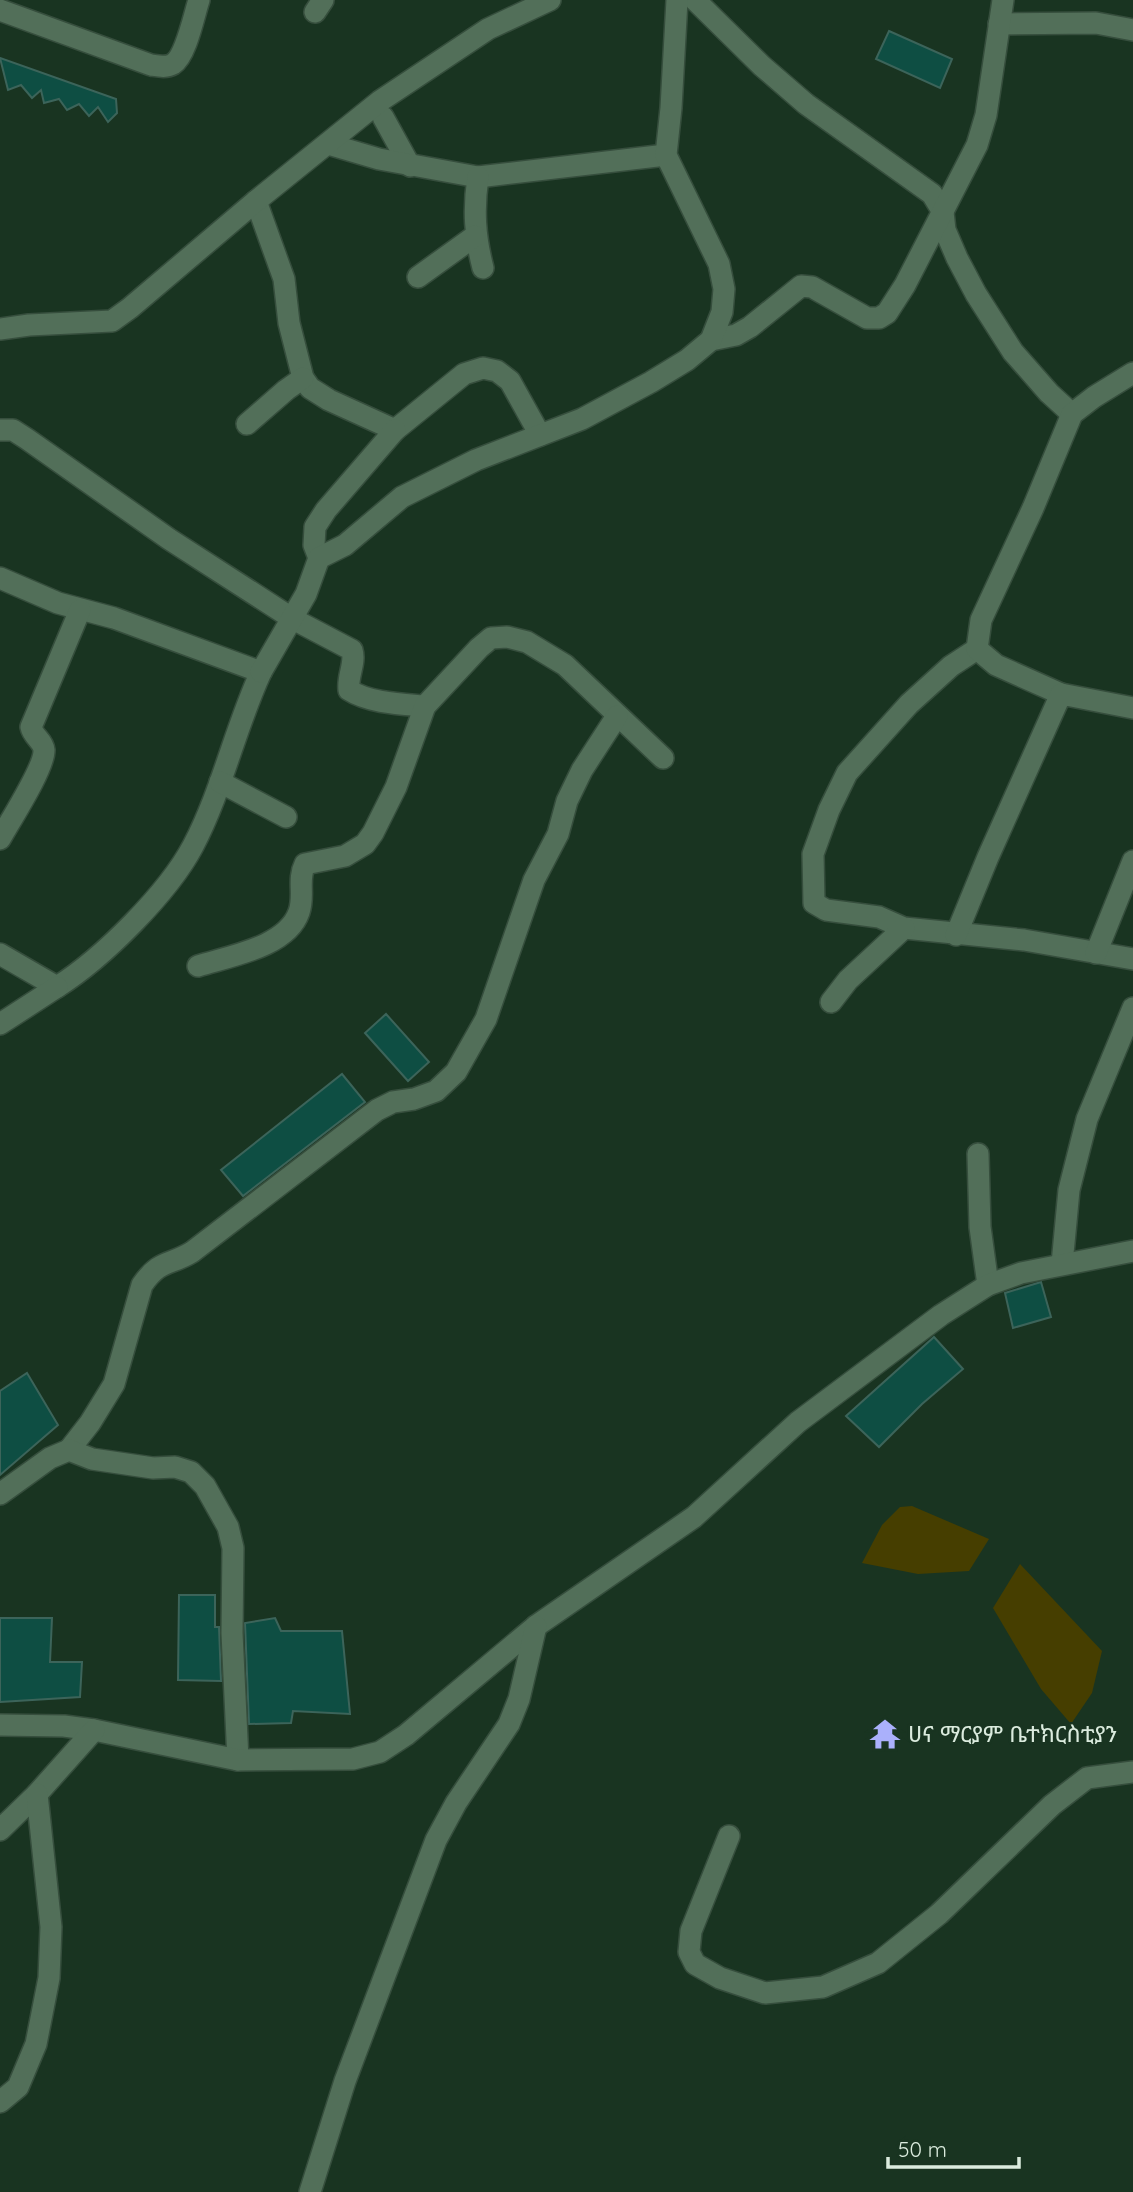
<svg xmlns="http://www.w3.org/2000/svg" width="1133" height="2192" viewBox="0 0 1133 2192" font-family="Quicksand,'Noto Sans Ethiopic',sans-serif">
<rect width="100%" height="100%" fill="#193421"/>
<g fill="#463e00">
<path d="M 912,1506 L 989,1539 L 969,1571 L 918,1574 L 862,1563 L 882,1525 L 900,1507 Z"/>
<path d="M 1020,1564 L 1102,1651 L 1092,1693 L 1071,1724 L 1041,1689 L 993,1608 Z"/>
</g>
<g fill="#0e4e43" stroke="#3c645a" stroke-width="2">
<path d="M 889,31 L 952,59 L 940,88 L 876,59 Z"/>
<path d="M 0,58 L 116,99 L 117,113 L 108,122 L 98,107 L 89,116 L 79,104 L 67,110 L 59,99 L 44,103 L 41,90 L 32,98 L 21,85 L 8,90 Z"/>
<path d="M 386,1014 L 429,1062 L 408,1081 L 365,1033 Z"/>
<path d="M 342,1074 L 365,1102 L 243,1196 L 221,1170 Z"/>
<path d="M 1041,1282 L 1051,1317 L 1013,1328 L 1005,1293 Z"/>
<path d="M 934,1337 L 963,1369 L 922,1404 L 879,1447 L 846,1416 Z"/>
<path d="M 27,1373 L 58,1425 L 0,1475 L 0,1391 Z"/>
<path d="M 179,1595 L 215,1595 L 215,1627 L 219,1627 L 221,1681 L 178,1680 Z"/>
<path d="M 0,1618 L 52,1618 L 50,1662 L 82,1662 L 80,1697 L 0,1702 Z"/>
<path d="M 275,1618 L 281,1631 L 342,1631 L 350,1714 L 293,1711 L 291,1723 L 249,1724 L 245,1623 Z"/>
</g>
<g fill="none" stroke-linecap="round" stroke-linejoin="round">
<g stroke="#364e3d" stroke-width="24">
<g id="minor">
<path d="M 695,0 L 762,66 L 806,104 L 932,194 L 943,212 L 945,230 L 957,258 L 976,294 L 1013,352 L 1049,393 L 1072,414"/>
<path d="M 0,10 L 151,65 C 158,66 166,68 173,64 C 186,56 194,15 199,0"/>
<path d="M 315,12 L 323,0"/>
<path d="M 999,24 L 1096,23 L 1133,30"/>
<path d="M 383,117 L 410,166"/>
<path d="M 328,144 L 379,159 L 478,177 L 666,155"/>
<path d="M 478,177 C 473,210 475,237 483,268"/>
<path d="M 256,201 L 284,279 L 289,323 L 303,378 L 310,388 L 329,400 L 395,430 L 464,374 L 483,368 L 497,371 L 510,381 L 540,435"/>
<path d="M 418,277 L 475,236"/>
<path d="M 0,329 L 29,325 L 112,321 L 130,308 L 256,201 L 380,101 L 488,29 L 550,0"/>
<path d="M 711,340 L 736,335 L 750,327 L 801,286 L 812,287 L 867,318 L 879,318 L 887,313 L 905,285 L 977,145 L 986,115 L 1003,0"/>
<path d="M 247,424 L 286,390 L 303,378"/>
<path d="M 0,430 L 13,430 L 27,439 L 169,539 L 293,619 L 352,650 C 356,663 347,676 349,690 C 369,703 401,704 425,706"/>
<path d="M 319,558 L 314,545 L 315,527 L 326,510 L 395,430"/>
<path d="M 0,578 L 58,603 L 114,618 L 261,672 C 235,728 222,791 193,846 C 168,893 103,958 57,987 L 0,954"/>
<path d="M 977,649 L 951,666 L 909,704 L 847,773 L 829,810 L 813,854 L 814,903 L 826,910 L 879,917 L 904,928 L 1024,940 L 1133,959"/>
<path d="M 261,672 L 306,594 L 319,558 L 345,545 L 402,497 L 476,460 L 582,419 L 651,382 L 687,360 L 711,340 L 722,312 L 724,289 L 719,264 L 666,155 L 671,108 L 677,0"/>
<path d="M 1061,694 L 996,665 L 977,649 L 981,620 L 1033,508 L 1072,414 L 1094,397 L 1133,373"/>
<path d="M 220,782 L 286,817"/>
<path d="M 0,839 C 10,821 45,767 44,750 C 43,740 33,737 31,727 L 80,610"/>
<path d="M 956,935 L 988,857 L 1061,694 L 1133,708"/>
<path d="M 1096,953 L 1133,861"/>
<path d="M 198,966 C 230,956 287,947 299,912 C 305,895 297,880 305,864 L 345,856 L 365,844 L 373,833 L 396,787 L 425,706 L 479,648 L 491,638 L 507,637 L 527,642 L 565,665 L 663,758"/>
<path d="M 831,1002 L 848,980 L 904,928"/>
<path d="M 0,1024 L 57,987"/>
<path d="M 978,1154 L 980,1227 L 988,1285"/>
<path d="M 1062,1264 L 1069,1190 L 1087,1119 L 1133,1008"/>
<path d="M 69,1450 L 90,1423 L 114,1384 L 142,1285 C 160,1259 169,1266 192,1252 L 377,1110 L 393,1102 L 414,1099 L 436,1091 L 456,1072 L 486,1019 L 534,880 L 558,834 L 567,801 L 582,770 L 617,716"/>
<path d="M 0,1494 L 50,1458 L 69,1450 L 92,1459 L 153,1468 L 175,1467 L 191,1472 L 205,1486 L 228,1527 L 233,1548 L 232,1633 L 238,1760"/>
<path d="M 0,1725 L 64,1726 L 94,1730 L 238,1760 L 353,1759 L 380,1752 L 406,1735 L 536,1626 L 694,1517 L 798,1422 L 941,1315 L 988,1285 L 1021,1273 L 1133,1251"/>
<path d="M 0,1830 L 37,1794 L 94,1730"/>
<path d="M 729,1836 L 691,1931 L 689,1952 L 695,1964 L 720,1978 L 765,1993 L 823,1987 L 878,1963 L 939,1914 L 1052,1805 L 1087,1778 L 1133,1772"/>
<path d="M 0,2102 L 18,2087 L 36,2044 L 49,1978 L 51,1927 L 37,1794"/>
<path d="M 310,2192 L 345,2081 L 436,1840 L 456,1803 L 509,1724 L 519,1699 L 536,1626"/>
</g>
</g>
<use href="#minor" stroke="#526f59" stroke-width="21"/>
</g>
<defs>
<g id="temple-bare" transform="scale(2.415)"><path d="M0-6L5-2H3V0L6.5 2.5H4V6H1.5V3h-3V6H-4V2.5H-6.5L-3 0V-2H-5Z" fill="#aab0fb" stroke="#193421" stroke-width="2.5" paint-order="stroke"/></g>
</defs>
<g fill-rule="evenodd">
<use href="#temple-bare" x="885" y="1734"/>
</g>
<g text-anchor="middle" stroke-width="5" stroke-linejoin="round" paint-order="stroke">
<g font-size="23" fill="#dbebde" stroke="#193421" text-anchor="start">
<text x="908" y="1742">ሀና ማርያም ቤተክርስቲያን</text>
</g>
</g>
<path d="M888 2157v10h131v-10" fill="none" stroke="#dbebde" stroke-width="3.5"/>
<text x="898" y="2157" font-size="21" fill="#dbebde" stroke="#193421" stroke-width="5" paint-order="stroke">50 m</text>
</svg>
